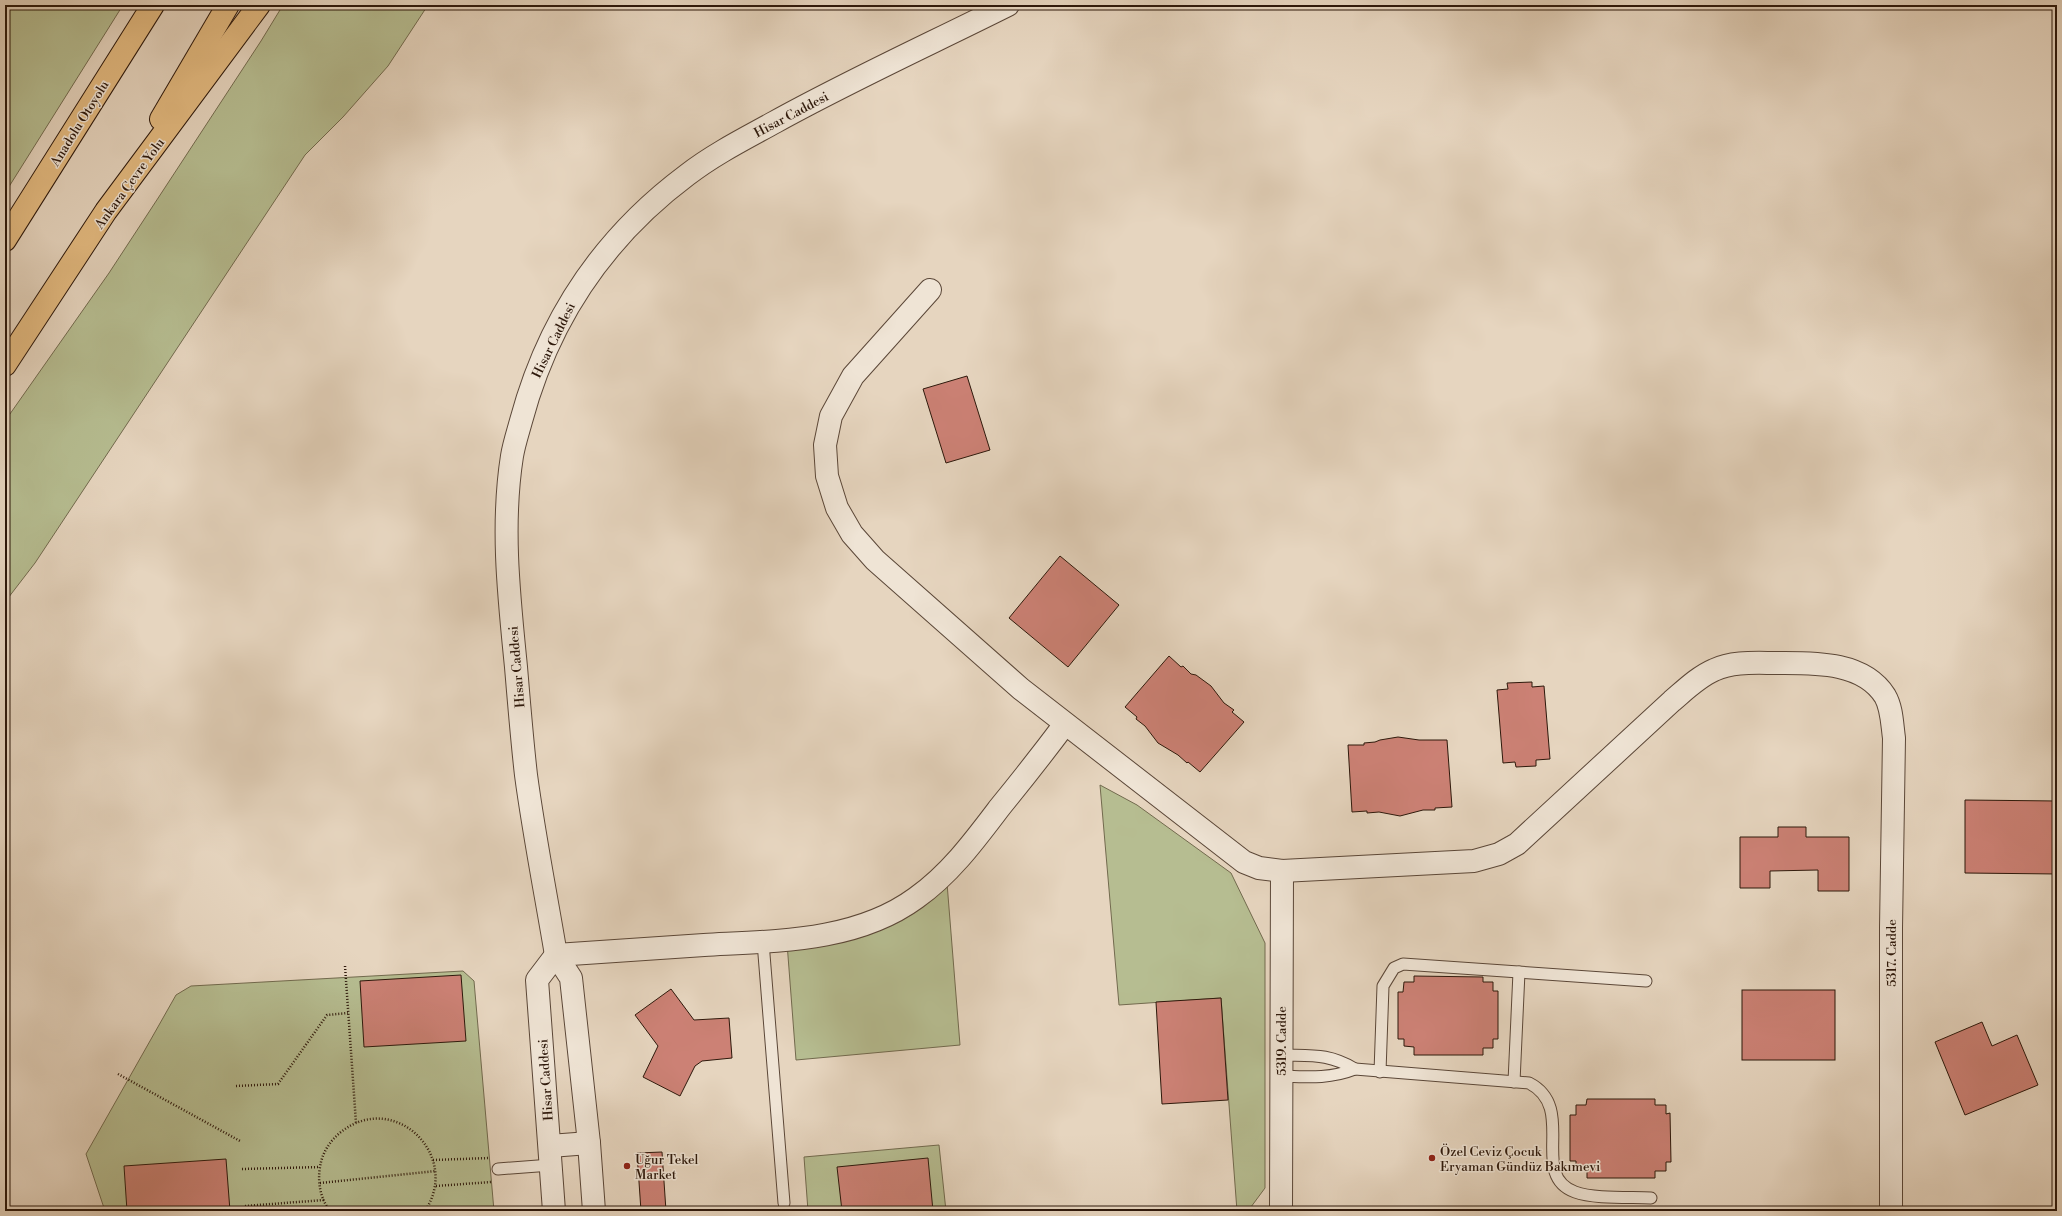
<svg xmlns="http://www.w3.org/2000/svg" width="2062" height="1216" viewBox="0 0 2062 1216" font-family="'Libre Bodoni',serif">
<rect width="100%" height="100%" fill="#e6d5bf"/>
<filter id="stains"><feTurbulence type="fractalNoise" baseFrequency=".005" numOctaves="4"/><feColorMatrix values="0 0 0 0 .2 0 0 0 0 .09 0 0 0 0 .02 0 0 0 .5 -.17"/></filter>
<radialGradient id="worn" r=".72"><stop offset=".6" stop-color="#630" stop-opacity="0"/><stop offset="1" stop-color="#630" stop-opacity=".3"/></radialGradient>
<g fill="#b6bd91" stroke="#726a4e">
<path d="M 5,5 L 123,5 L 5,193 Z"/>
<path d="M 283,5 L 428,5 L 388,66 L 343,117 L 305,155 L 35,563 L 5,602 L 5,421 L 109,273 L 261,41 Z"/>
<path d="M 1100,785 L 1137,805 L 1231,873 L 1265,943 L 1265,1188 L 1248,1211 L 1237,1211 L 1221,998 L 1119,1005 Z"/>
<path d="M 947,883 L 960,1045 L 796,1060 L 787,943 Z"/>
<path d="M 463,971 L 474,981 L 494,1211 L 105,1211 L 86,1154 L 176,995 L 191,986 Z"/>
<path d="M 939,1145 L 946,1211 L 808,1211 L 804,1157 Z"/>
</g>
<g fill="#cc8175" stroke="#2d180b">
<path d="M 967,376 L 990,450 L 946,463 L 923,389 Z"/>
<path d="M 1060,556 L 1119,605 L 1068,667 L 1009,618 Z"/>
<path d="M 1169,656 L 1181,667 L 1183,666 L 1191,674 L 1196,675 L 1211,686 L 1224,703 L 1234,710 L 1232,712 L 1244,722 L 1200,772 L 1188,762 L 1187,763 L 1178,755 L 1158,743 L 1145,726 L 1136,719 L 1137,717 L 1125,707 Z"/>
<path d="M 1532,682 L 1532,687 L 1544,686 L 1550,759 L 1536,760 L 1536,766 L 1516,767 L 1515,762 L 1503,763 L 1497,690 L 1508,689 L 1507,683 Z"/>
<path d="M 1398,737 L 1419,740 L 1447,740 L 1452,807 L 1435,808 L 1435,810 L 1423,810 L 1400,816 L 1379,812 L 1367,813 L 1367,811 L 1352,812 L 1348,745 L 1364,745 L 1364,743 L 1375,742 L 1380,740 Z"/>
<path d="M 1965,800 L 2057,801 L 2057,874 L 1965,873 Z"/>
<path d="M 1778,827 L 1806,827 L 1806,837 L 1849,837 L 1849,891 L 1818,891 L 1818,870 L 1770,871 L 1770,888 L 1740,888 L 1740,837 L 1778,837 Z"/>
<path d="M 461,975 L 466,1041 L 364,1047 L 360,981 Z"/>
<path d="M 1414,976 L 1483,977 L 1483,982 L 1493,982 L 1493,991 L 1498,991 L 1498,1039 L 1493,1039 L 1493,1048 L 1483,1048 L 1483,1055 L 1414,1055 L 1414,1047 L 1404,1046 L 1404,1039 L 1398,1039 L 1398,992 L 1403,992 L 1404,982 L 1414,982 Z"/>
<path d="M 671,989 L 694,1020 L 729,1018 L 732,1058 L 702,1061 L 695,1066 L 680,1096 L 643,1077 L 658,1046 L 635,1015 Z"/>
<rect x="1742" y="990" width="93" height="70"/>
<path d="M 1221,998 L 1228,1100 L 1162,1104 L 1156,1002 Z"/>
<path d="M 1982,1022 L 1992,1046 L 2017,1035 L 2038,1085 L 1965,1115 L 1935,1042 Z"/>
<path d="M 1587,1099 L 1655,1099 L 1655,1105 L 1666,1105 L 1666,1114 L 1670,1113 L 1671,1162 L 1666,1162 L 1666,1171 L 1655,1171 L 1655,1178 L 1587,1178 L 1587,1169 L 1576,1169 L 1576,1161 L 1570,1161 L 1570,1115 L 1576,1115 L 1576,1105 L 1586,1105 Z"/>
<path d="M 662,1152 L 666,1211 L 641,1211 L 637,1153 Z"/>
<path d="M 928,1158 L 933,1211 L 842,1211 L 837,1167 Z"/>
<path d="M 226,1159 L 230,1211 L 127,1211 L 124,1166 Z"/>
</g>
<g fill="none" stroke-linecap="round" stroke-linejoin="round">
<g stroke="#5b4738" stroke-width="13">
<g id="service">
<path d="M 763,942 L 784,1203"/>
<path d="M 1355,1069 L 1529,1083 C 1578,1108 1528,1175 1575,1192 C 1594,1199 1630,1197 1651,1198"/>
<path d="M 1380,1072 L 1383,986 L 1394,968 L 1403,964 L 1646,981"/>
<path d="M 1281,1076 C 1307,1077 1330,1079 1355,1069 C 1328,1053 1312,1056 1281,1055"/>
<path d="M 1514,1082 L 1519,972"/>
<path d="M 498,1169 L 551,1165"/>
</g>
</g>
<g stroke="#5b4738" stroke-width="24">
<g id="minor">
<path d="M 930,290 L 853,376 L 831,416 L 825,445 L 827,476 L 837,508 L 852,534 L 875,560 L 1021,689 L 1244,862 L 1259,868 L 1282,871 L 1474,861 L 1499,854 L 1517,844 L 1672,701 C 1685,690 1698,677 1714,670 C 1733,661 1756,663 1777,663 C 1813,663 1863,661 1885,696 C 1892,708 1892,724 1894,738 L 1891,928 L 1891,1211"/>
<path d="M 556,955 C 606,952 655,948 704,945 C 776,941 856,942 916,898 C 950,874 975,840 1000,807 C 1022,780 1044,752 1065,724"/>
<path d="M 1281,1211 L 1282,871"/>
</g>
</g>
<g stroke="#5b4738" stroke-width="24">
<g id="tertiary">
<path d="M 550,1146 L 589,1143"/>
<path d="M 554,1211 L 537,980 L 556,955"/>
<path d="M 594,1211 L 589,1143 L 571,978 L 556,955 C 546,895 534,835 526,775 C 522,740 519,703 516,667 C 509,597 501,526 512,456 C 514,444 518,432 521,421 C 548,320 604,237 687,175 C 714,154 746,138 775,122 C 851,80 930,44 1008,5"/>
</g>
</g>
<g stroke="#2d180b" stroke-width="24">
<g id="motorway">
<path d="M 161,119 L 228,5"/>
<path d="M 5,240 L 153,5"/>
<path d="M 5,365 L 106,211 L 259,5"/>
</g>
</g>
<g stroke="#2d180b" stroke-width="2.5" stroke-dasharray="1 2" stroke-linecap="butt">
<path d="M 345,966 L 356,1123"/>
<path d="M 118,1074 L 240,1141"/>
<path d="M 236,1086 L 278,1084 L 327,1015 L 348,1013"/>
<path d="M 433,1160 L 489,1158"/>
<path d="M 242,1169 L 320,1167"/>
<path d="M 320,1183 L 436,1171"/>
<path d="M 436,1186 L 491,1182"/>
<path d="M 245,1206 L 324,1200"/>
<path d="M 330,1211 C 319,1197 317,1178 321,1162 C 324,1150 331,1140 341,1132 C 394,1090 462,1155 425,1211"/>
</g>
<use href="#service" stroke="#efe4d5" stroke-width="11"/>
<use href="#minor" stroke="#efe4d5" stroke-width="22"/>
<use href="#tertiary" stroke="#efe4d5" stroke-width="22"/>
<use href="#motorway" stroke="#e3ba80" stroke-width="22"/>
</g>
<g fill="#8f2418" stroke="#efe4d5" stroke-width="1.5">
<circle cx="1432" cy="1158" r="4"/>
<circle cx="627" cy="1166" r="4"/>
</g>
<g text-anchor="middle" stroke-width="3" stroke-linejoin="round" paint-order="stroke">
<g font-size="13" fill="#2d180b" stroke="#efe4d5">
<text transform="translate(791 114) rotate(-28)" y="5">Hisar Caddesi</text>
<text transform="translate(79 123) rotate(-58)" y="5">Anadolu Otoyolu</text>
<text transform="translate(129 183) rotate(-54)" y="5">Ankara Çevre Yolu</text>
<text transform="translate(553 340) rotate(-64)" y="5">Hisar Caddesi</text>
<text transform="translate(516 667) rotate(-95)" y="5">Hisar Caddesi</text>
<text transform="translate(1891 953) rotate(-90)" y="5">5317. Cadde</text>
<text transform="translate(1281 1041) rotate(-90)" y="5">5319. Cadde</text>
<text transform="translate(545 1080) rotate(-94)" y="5">Hisar Caddesi</text>
</g>
<g font-size="13" fill="#2d180b" stroke="#efe4d5" text-anchor="start">
<text x="1440" y="1156">Özel Ceviz Çocuk<tspan x="1440" dy="15">Eryaman Gündüz Bakımevi</tspan></text>
<text x="635" y="1164">Uğur Tekel<tspan x="635" dy="15">Market</tspan></text>
</g>
</g>
<rect width="2062" height="1216" fill="none" stroke="#e6d5bf" stroke-width="20"/>
<rect x="6" y="6" width="2050" height="1204" fill="none" stroke="#2d180b" stroke-width="2"/>
<rect x="10" y="10" width="2042" height="1196" fill="none" stroke="#2d180b"/>
<rect width="100%" height="100%" filter="url(#stains)"/>
<rect width="100%" height="100%" fill="url(#worn)"/>
</svg>
